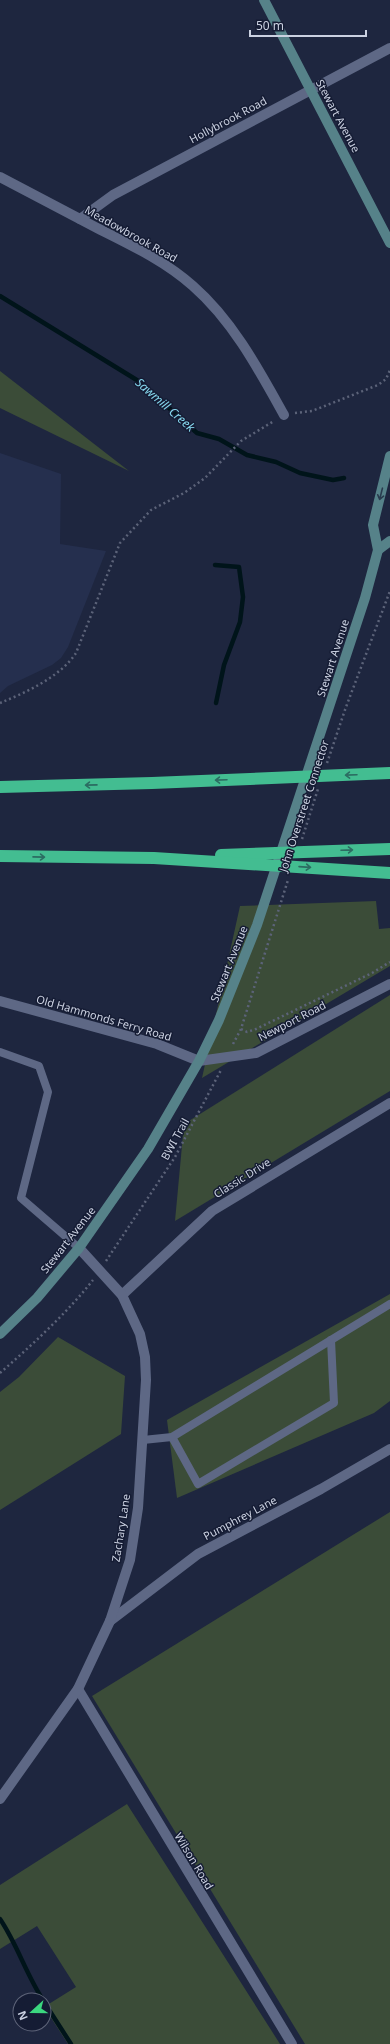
<svg xmlns="http://www.w3.org/2000/svg" width="390" height="2044" viewBox="0 0 390 2044" font-family="'Noto Sans',sans-serif">
<rect width="100%" height="100%" fill="#1e263f"/>
<path fill="#252f4e" d="M 0,453 L 61,474 L 60,544 L 106,551 L 68,647 L 61,658 L 52,665 L 8,686 L 0,693 Z"/>
<g fill="#3b4c38">
<path d="M 0,371 L 129,471 L 0,408 Z"/>
<path d="M 376,901 L 379,929 L 390,928 L 390,966 L 202,1078 L 240,906 Z"/>
<path d="M 390,995 L 390,1091 L 175,1221 L 184,1124 Z"/>
<path d="M 390,1294 L 390,1401 L 374,1413 L 177,1498 L 167,1420 Z"/>
<path d="M 58,1337 L 125,1376 L 121,1434 L 0,1510 L 0,1392 L 19,1377 Z"/>
<path d="M 390,1512 L 390,2044 L 305,2044 L 92,1696 Z"/>
<path d="M 127,1804 L 280,2044 L 68,2044 L 44,2007 L 76,1987 L 37,1926 L 0,1949 L 0,1885 Z"/>
</g>
<g fill="none" stroke-linecap="round" stroke-linejoin="round">
<g stroke="#00141a" stroke-width="4.5">
<path d="M 0,296 L 140,382 L 197,433 L 219,439 L 247,455 L 276,462 L 300,473 L 333,480 L 344,478"/>
<path d="M 215,565 L 239,567 L 243,597 L 240,622 L 224,665 L 216,703"/>
<path d="M 0,1919 C 17,1944 26,1974 43,2000"/>
<path d="M 44,2002 L 71,2044"/>
</g>
<g stroke="#5c6379" stroke-width="2.5" stroke-dasharray="2 3" stroke-linecap="butt">
<path d="M 295,413 L 312,411 L 378,385 L 386,379 L 390,370"/>
<path d="M 0,703 C 27,692 60,677 76,653 L 120,543 L 151,510 L 184,493 L 205,478 L 241,441 L 274,421"/>
<path d="M 327,763 L 346,707 L 390,591"/>
<path d="M 302,839 L 318,789"/>
<path d="M 241,1029 L 247,1032 L 256,1029 L 372,973 L 390,962"/>
<path d="M 233,1044 L 241,1029 L 288,880"/>
<path d="M 106,1261 L 175,1157 L 221,1070"/>
<path d="M 0,1373 C 33,1344 66,1314 93,1280"/>
</g>
<g stroke="#5e6885" stroke-width="8">
<path d="M 0,1052 L 39,1066 L 48,1092 L 21,1198 L 79,1248"/>
<path d="M 172,1437 L 198,1484 L 334,1403 L 331,1340"/>
<path d="M 143,1440 L 172,1437 L 390,1304"/>
</g>
<g stroke="#5e6885" stroke-width="10">
<path d="M 0,177 C 32,194 65,211 97,228 C 131,245 165,261 193,286 C 233,321 259,370 284,415"/>
<path d="M 80,219 L 113,195 L 390,48"/>
<path d="M 0,1001 L 157,1044 L 199,1061 L 256,1053 L 390,984"/>
<path d="M 122,1295 L 212,1211 L 390,1103"/>
<path d="M 110,1621 L 198,1554 L 321,1489 L 390,1449"/>
<path d="M 78,1689 L 292,2044"/>
<path d="M 0,1799 L 78,1689 L 110,1621 L 130,1560 L 138,1508 L 146,1380 L 145,1357 L 140,1334 L 122,1295 L 79,1248"/>
</g>
<g stroke="#568289" stroke-width="10">
<path d="M 264,0 L 390,243"/>
<path d="M 378,550 L 390,541"/>
<path d="M 0,1334 L 37,1298 L 79,1248 L 148,1149 L 199,1061 L 219,1020 L 257,925 L 365,598 L 378,550 L 373,525 L 390,456"/>
</g>
<g stroke="#43bd91" stroke-width="12">
<path d="M 0,787 L 152,783 L 390,773"/>
<path d="M 221,855 L 390,849"/>
<path d="M 0,856 L 154,858 L 390,873"/>
</g>
</g>
<defs><path id="oneway-shaft" d="M-6 0H5M1.5-3L5.5 0L1.5 3" fill="none" stroke-width="1.6" stroke-linecap="round" stroke-linejoin="round"/></defs>
<use stroke="#283b4e" href="#oneway-shaft" transform="translate(381 494) rotate(104)"/>
<g stroke="#2c6c62">
<use href="#oneway-shaft" transform="translate(351 775) rotate(178)"/>
<use href="#oneway-shaft" transform="translate(221 780) rotate(178)"/>
<use href="#oneway-shaft" transform="translate(91 785) rotate(179)"/>
<use href="#oneway-shaft" transform="translate(347 850) rotate(-2)"/>
<use href="#oneway-shaft" transform="translate(39 857) rotate(1)"/>
<use href="#oneway-shaft" transform="translate(305 867) rotate(4)"/>
</g>
<g text-anchor="middle" stroke-width="3" stroke-linejoin="round" paint-order="stroke">
<g font-size="11" fill="#cbd1e1" stroke="#151c34">
<text transform="translate(338 116) rotate(62)" y="4">Stewart Avenue</text>
<text transform="translate(228 120) rotate(-28)" y="4">Hollybrook Road</text>
<text transform="translate(131 234) rotate(29)" y="4">Meadowbrook Road</text>
<text transform="translate(333 658) rotate(-72)" y="4">Stewart Avenue</text>
<text transform="translate(304 806) rotate(-72)" y="4">John Overstreet Connector</text>
<text transform="translate(229 964) rotate(-68)" y="4">Stewart Avenue</text>
<text transform="translate(104 1018) rotate(16)" y="4">Old Hammonds Ferry Road</text>
<text transform="translate(292 1021) rotate(-27)" y="4">Newport Road</text>
<text transform="translate(175 1139) rotate(-61)" y="4">BWI Trail</text>
<text transform="translate(242 1178) rotate(-32)" y="4">Classic Drive</text>
<text transform="translate(68 1240) rotate(-52)" y="4">Stewart Avenue</text>
<text transform="translate(240 1518) rotate(-28)" y="4">Pumphrey Lane</text>
<text transform="translate(121 1528) rotate(-81)" y="4">Zachary Lane</text>
<text transform="translate(194 1861) rotate(59)" y="4">Wilson Road</text>
</g>
<g font-size="12" font-style="italic" fill="#86d7ed" stroke="#151c34">
<text transform="translate(165 405) rotate(41)" y="4">Sawmill Creek</text>
</g>
</g>
<g transform="translate(32 2012) rotate(249)"><circle r="19" fill="#151c34" stroke="#5e6479"/>
<path d="M0-3L7 15L0 10L-7 15Z" fill="#3bd77f"/>
<text y="-6" font-size="11" font-weight="bold" text-anchor="middle" fill="#cbd1e1">N</text>
</g>
<path d="M250 30v6h116v-6" fill="none" stroke="#cbd1e1" stroke-width="2"/>
<text x="256" y="30" font-size="12" fill="#cbd1e1" stroke="#151c34" stroke-width="3" paint-order="stroke">50 m</text>
</svg>
